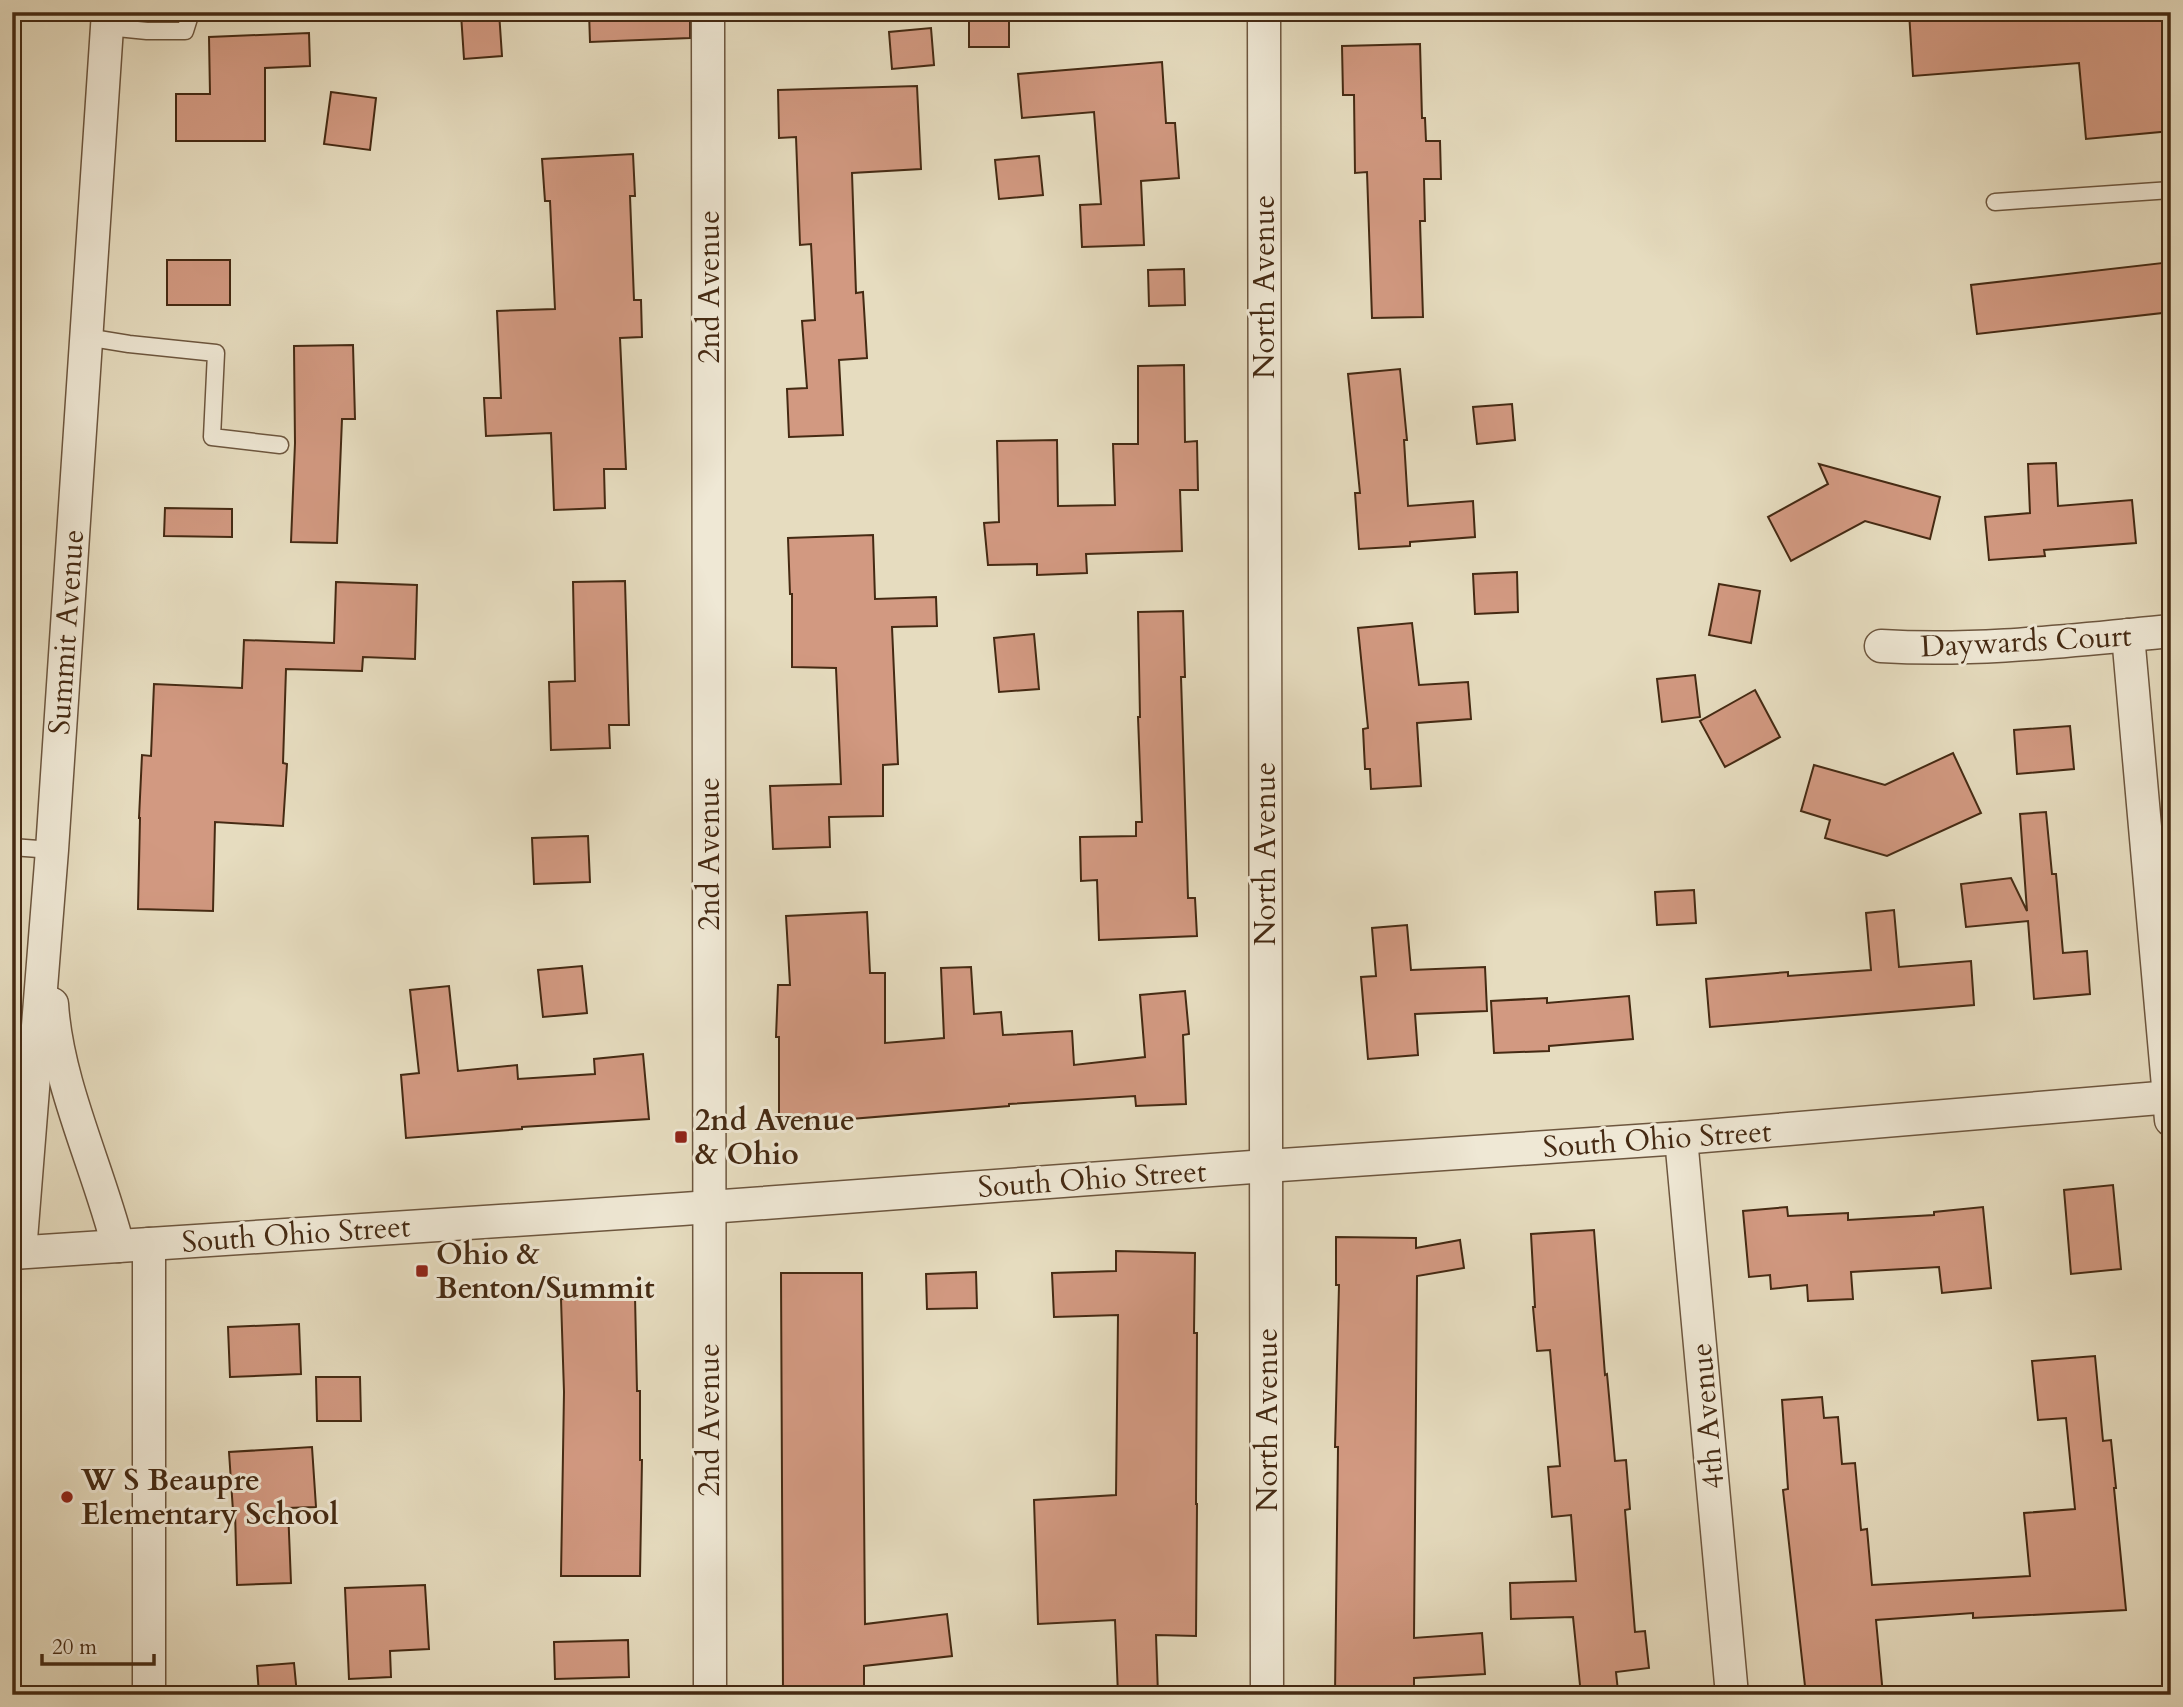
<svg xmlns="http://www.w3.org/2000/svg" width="2183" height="1707" viewBox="0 0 2183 1707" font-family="Cardo,serif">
<rect width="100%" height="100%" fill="#e6dcbf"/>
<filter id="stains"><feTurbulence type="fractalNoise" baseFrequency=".00286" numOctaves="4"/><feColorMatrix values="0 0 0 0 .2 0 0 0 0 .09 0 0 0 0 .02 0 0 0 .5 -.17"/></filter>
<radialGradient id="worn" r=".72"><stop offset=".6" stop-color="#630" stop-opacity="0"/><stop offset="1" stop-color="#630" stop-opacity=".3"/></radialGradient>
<g fill="#d29981" stroke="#452a13" stroke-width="2">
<path d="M 499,12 L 502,56 L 464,59 L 461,14 Z"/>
<path d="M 589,12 L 690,12 L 690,38 L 590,42 Z"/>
<rect x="969" y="12" width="40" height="35"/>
<path d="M 1909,12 L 2171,12 L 2171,56 L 2164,57 L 2171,131 L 2086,139 L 2079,63 L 1913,76 Z"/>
<path d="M 931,28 L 934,65 L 892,69 L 889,32 Z"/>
<path d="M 309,33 L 310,66 L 265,68 L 265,141 L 176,141 L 176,94 L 210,94 L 209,37 Z"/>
<path d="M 1420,44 L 1422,118 L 1425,118 L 1426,141 L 1440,141 L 1441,179 L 1424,179 L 1425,221 L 1420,221 L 1423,317 L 1372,318 L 1367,172 L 1355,173 L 1354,95 L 1343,95 L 1342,46 Z"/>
<path d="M 1162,62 L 1166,123 L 1175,123 L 1179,178 L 1141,181 L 1144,245 L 1082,247 L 1080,205 L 1101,204 L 1094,112 L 1022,118 L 1018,74 Z"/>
<path d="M 917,86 L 921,169 L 852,173 L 856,293 L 863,292 L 867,358 L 839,360 L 843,435 L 789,437 L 787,389 L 807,388 L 802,321 L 815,320 L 811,244 L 800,245 L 796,137 L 779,138 L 778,90 Z"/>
<path d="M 331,92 L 376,98 L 370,150 L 324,144 Z"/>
<path d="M 633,154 L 635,196 L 630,196 L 634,300 L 641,300 L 642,337 L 620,338 L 626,469 L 604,469 L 605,508 L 554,510 L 551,433 L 486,436 L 484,398 L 501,398 L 497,311 L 555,309 L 550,201 L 545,201 L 542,159 Z"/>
<path d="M 1039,156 L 1043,195 L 999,199 L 995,160 Z"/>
<rect x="167" y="260" width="63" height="45"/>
<path d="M 2171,262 L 2171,312 L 1977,334 L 1971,285 Z"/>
<path d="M 1184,269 L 1185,305 L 1149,306 L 1148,270 Z"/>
<path d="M 353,345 L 355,419 L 342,419 L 337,543 L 291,542 L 295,443 L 294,346 Z"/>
<path d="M 1184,365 L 1185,442 L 1197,441 L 1198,490 L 1180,490 L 1182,551 L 1086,554 L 1087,573 L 1037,575 L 1037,564 L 988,565 L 984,523 L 999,522 L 997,441 L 1057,440 L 1058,506 L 1115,505 L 1113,444 L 1138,444 L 1138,366 Z"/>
<path d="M 1400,369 L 1407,440 L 1404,440 L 1408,506 L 1473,501 L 1475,537 L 1410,542 L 1410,546 L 1359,549 L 1355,493 L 1360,493 L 1348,374 Z"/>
<path d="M 1512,404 L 1515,440 L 1477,444 L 1473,407 Z"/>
<path d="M 2056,463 L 2058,506 L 2132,500 L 2136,543 L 2044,550 L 2045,556 L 1989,560 L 1985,517 L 2030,513 L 2028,464 Z"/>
<path d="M 1819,464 L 1940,497 L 1930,539 L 1865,521 L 1791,561 L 1768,517 L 1828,484 Z"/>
<path d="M 165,508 L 232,509 L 232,537 L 164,536 Z"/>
<path d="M 873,535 L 875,599 L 936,597 L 937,626 L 892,627 L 898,764 L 883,765 L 883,816 L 829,817 L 830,847 L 773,849 L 770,786 L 841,784 L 836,668 L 792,667 L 792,594 L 790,594 L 788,538 Z"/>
<path d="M 1517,572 L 1518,612 L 1475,614 L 1473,574 Z"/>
<path d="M 625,581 L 629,725 L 609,725 L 610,748 L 551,750 L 549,682 L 575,681 L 573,582 Z"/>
<path d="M 336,582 L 417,585 L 415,659 L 363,657 L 362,671 L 286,669 L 283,763 L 287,764 L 283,826 L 215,822 L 213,911 L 138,909 L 140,818 L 139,818 L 142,755 L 151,756 L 154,684 L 242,688 L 244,640 L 334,643 Z"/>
<path d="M 1719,584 L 1760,591 L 1751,643 L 1709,635 Z"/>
<path d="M 1183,611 L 1185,677 L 1181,677 L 1188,898 L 1195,898 L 1197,936 L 1099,940 L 1097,880 L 1081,881 L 1080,837 L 1136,836 L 1136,822 L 1142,822 L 1138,717 L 1140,717 L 1138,612 Z"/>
<path d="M 1412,623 L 1419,685 L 1468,682 L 1471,719 L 1417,723 L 1421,786 L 1371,789 L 1370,769 L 1365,769 L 1363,729 L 1368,728 L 1358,628 Z"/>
<path d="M 1034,634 L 1039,689 L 999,692 L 994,638 Z"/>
<path d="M 1695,675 L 1700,717 L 1662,722 L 1657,679 Z"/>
<path d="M 1755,690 L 1780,737 L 1725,767 L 1700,721 Z"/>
<path d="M 2070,726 L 2074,769 L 2017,774 L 2014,730 Z"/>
<path d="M 1953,753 L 1981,813 L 1887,856 L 1825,838 L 1830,820 L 1801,811 L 1814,765 L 1885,785 Z"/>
<path d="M 2046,812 L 2052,874 L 2056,874 L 2063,953 L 2087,951 L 2090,994 L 2034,999 L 2028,921 L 1966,927 L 1961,884 L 2011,878 L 2027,911 L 2020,814 Z"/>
<path d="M 588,836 L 590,882 L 534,884 L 532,838 Z"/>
<path d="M 1694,890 L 1696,923 L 1657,925 L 1655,892 Z"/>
<path d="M 1894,910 L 1899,967 L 1971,961 L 1974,1005 L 1710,1027 L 1706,979 L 1788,972 L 1788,976 L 1871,970 L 1866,913 Z"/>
<path d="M 867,912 L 870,973 L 885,973 L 885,1043 L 944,1038 L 941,968 L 971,967 L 974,1014 L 1001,1012 L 1003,1035 L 1072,1031 L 1074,1065 L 1145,1057 L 1140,995 L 1185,991 L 1189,1034 L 1183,1035 L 1186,1104 L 1136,1106 L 1135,1096 L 1009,1104 L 1009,1106 L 851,1119 L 851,1123 L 779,1123 L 779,1037 L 776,1037 L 778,985 L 790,985 L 786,916 Z"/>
<path d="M 1407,925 L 1411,970 L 1485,967 L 1487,1011 L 1415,1014 L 1418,1055 L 1368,1059 L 1361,977 L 1376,976 L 1372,928 Z"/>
<path d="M 582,966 L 587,1013 L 543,1017 L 538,970 Z"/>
<path d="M 449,986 L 458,1071 L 517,1065 L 518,1079 L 595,1074 L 594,1059 L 643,1054 L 649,1119 L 522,1127 L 522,1129 L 406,1138 L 401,1075 L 419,1073 L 410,990 Z"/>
<path d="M 1629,996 L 1633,1039 L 1549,1046 L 1549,1051 L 1494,1053 L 1491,1001 L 1547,998 L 1547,1003 Z"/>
<path d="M 2113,1185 L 2121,1269 L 2071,1274 L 2064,1190 Z"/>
<path d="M 1787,1207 L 1788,1216 L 1848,1213 L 1848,1220 L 1934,1215 L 1934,1212 L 1983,1207 L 1991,1288 L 1942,1293 L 1939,1267 L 1851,1272 L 1853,1299 L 1808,1301 L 1807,1285 L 1771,1289 L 1770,1275 L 1749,1277 L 1743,1211 Z"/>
<path d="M 1594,1230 L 1605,1375 L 1607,1374 L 1615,1461 L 1626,1460 L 1630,1509 L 1625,1510 L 1635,1632 L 1645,1631 L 1649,1668 L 1616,1672 L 1618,1691 L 1581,1695 L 1573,1617 L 1511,1619 L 1510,1583 L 1576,1581 L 1571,1515 L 1552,1517 L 1548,1467 L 1560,1466 L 1550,1350 L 1537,1351 L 1533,1307 L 1535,1307 L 1531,1234 Z"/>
<path d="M 1336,1237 L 1416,1238 L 1416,1248 L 1460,1240 L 1464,1268 L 1417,1276 L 1414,1638 L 1482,1633 L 1485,1674 L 1414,1678 L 1414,1695 L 1335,1695 L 1338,1447 L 1335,1447 L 1339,1285 L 1336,1285 Z"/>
<path d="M 1116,1251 L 1195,1253 L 1194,1333 L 1197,1333 L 1196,1504 L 1197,1504 L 1196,1636 L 1156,1635 L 1158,1695 L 1118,1695 L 1115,1620 L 1038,1624 L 1034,1500 L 1116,1495 L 1118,1315 L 1054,1317 L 1052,1273 L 1116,1271 Z"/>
<path d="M 976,1272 L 977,1308 L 927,1309 L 926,1274 Z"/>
<path d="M 781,1273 L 862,1273 L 865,1624 L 947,1614 L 952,1656 L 864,1666 L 864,1695 L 783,1695 Z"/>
<path d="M 635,1296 L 637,1391 L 640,1391 L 640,1460 L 642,1460 L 640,1576 L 561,1576 L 564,1392 L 561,1299 Z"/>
<path d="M 299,1324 L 301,1374 L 230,1377 L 228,1327 Z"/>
<path d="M 2095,1356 L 2103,1441 L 2111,1440 L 2116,1488 L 2114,1488 L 2126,1610 L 1973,1618 L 1973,1613 L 1876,1620 L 1883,1695 L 1806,1695 L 1783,1490 L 1788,1489 L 1782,1400 L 1822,1397 L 1824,1418 L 1838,1417 L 1842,1464 L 1855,1463 L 1861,1530 L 1867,1529 L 1872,1585 L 2030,1576 L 2024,1513 L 2075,1509 L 2066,1418 L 2038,1420 L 2032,1361 Z"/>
<path d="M 316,1377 L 360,1377 L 361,1421 L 317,1421 Z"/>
<path d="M 312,1447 L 316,1507 L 288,1508 L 291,1583 L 237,1585 L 235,1511 L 233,1511 L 229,1452 Z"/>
<path d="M 425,1585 L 429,1649 L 390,1651 L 391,1677 L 349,1679 L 345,1588 Z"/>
<path d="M 628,1640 L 629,1677 L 555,1679 L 554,1642 Z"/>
<path d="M 294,1663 L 297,1695 L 259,1695 L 257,1666 Z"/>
</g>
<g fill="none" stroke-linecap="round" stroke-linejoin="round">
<g stroke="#6d563e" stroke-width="19">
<g id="lane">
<path d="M 107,27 L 147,31 L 185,31 L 191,12"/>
<path d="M 1995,202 L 2171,190"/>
<path d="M 86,337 L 129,344 L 216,353 L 212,437 L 280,445"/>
<path d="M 12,847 L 52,850"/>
</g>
</g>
<g stroke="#6d563e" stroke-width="35">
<g id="street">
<path d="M 708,12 L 710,1695"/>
<path d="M 1264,12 L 1267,1695"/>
<path d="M 2128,635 L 2171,1120"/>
<path d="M 1881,646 C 1978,652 2074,640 2171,631"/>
<path d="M 52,1004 C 57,1084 98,1167 118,1246"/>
<path d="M 1681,1138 L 1732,1695"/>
<path d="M 149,1244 L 149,1695"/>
<path d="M 20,1252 L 52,850 L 108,12"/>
<path d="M 12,1253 L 682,1209 L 1266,1166 L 1681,1138 L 2171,1097"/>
</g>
</g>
<use href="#lane" stroke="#efe8d5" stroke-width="16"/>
<use href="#street" stroke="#efe8d5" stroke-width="32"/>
</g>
<g fill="#8f2418" stroke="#efe8d5" stroke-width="2.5">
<rect x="674" y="1130" width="14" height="14" rx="3.5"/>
<rect x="415" y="1264" width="14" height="14" rx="3.5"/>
<circle cx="67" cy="1497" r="7"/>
</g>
<g text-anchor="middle" stroke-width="6" stroke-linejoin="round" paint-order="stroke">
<g font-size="30" fill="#452a13" stroke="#efe8d5">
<text transform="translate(709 287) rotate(-90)" y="10">2nd Avenue</text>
<text transform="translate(1264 287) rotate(-90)" y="10">North Avenue</text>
<text transform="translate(66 632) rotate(-86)" y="10">Summit Avenue</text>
<text transform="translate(2026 641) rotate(-3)" y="10">Daywards Court</text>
<text transform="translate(709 854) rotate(-90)" y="10">2nd Avenue</text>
<text transform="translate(1265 854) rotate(-90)" y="10">North Avenue</text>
<text transform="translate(1657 1139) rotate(-4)" y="10">South Ohio Street</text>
<text transform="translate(1092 1179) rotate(-4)" y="10">South Ohio Street</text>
<text transform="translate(296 1234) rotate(-4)" y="10">South Ohio Street</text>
<text transform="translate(1707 1416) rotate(-95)" y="10">4th Avenue</text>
<text transform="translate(709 1420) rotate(-90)" y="10">2nd Avenue</text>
<text transform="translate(1267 1420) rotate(-90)" y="10">North Avenue</text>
</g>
<g font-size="30" font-weight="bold" fill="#452a13" stroke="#efe8d5" text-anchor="start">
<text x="695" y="1130">2nd Avenue<tspan x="695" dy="34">&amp; Ohio</tspan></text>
<text x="436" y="1264">Ohio &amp;<tspan x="436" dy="34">Benton/Summit</tspan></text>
<text x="81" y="1490">W S Beaupre<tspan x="81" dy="34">Elementary School</tspan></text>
</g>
</g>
<rect width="2183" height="1707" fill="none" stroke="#e6dcbf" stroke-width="42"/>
<rect x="14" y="14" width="2155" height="1679" fill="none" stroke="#452a13" stroke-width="3.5"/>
<rect x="21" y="21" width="2141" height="1665" fill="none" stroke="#452a13" stroke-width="2"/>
<path d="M42 1654v10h112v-10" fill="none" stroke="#452a13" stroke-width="3.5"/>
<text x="52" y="1654" font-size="21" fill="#452a13" stroke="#efe8d5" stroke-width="5" paint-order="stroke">20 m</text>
<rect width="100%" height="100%" filter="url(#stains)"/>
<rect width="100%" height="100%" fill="url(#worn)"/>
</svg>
